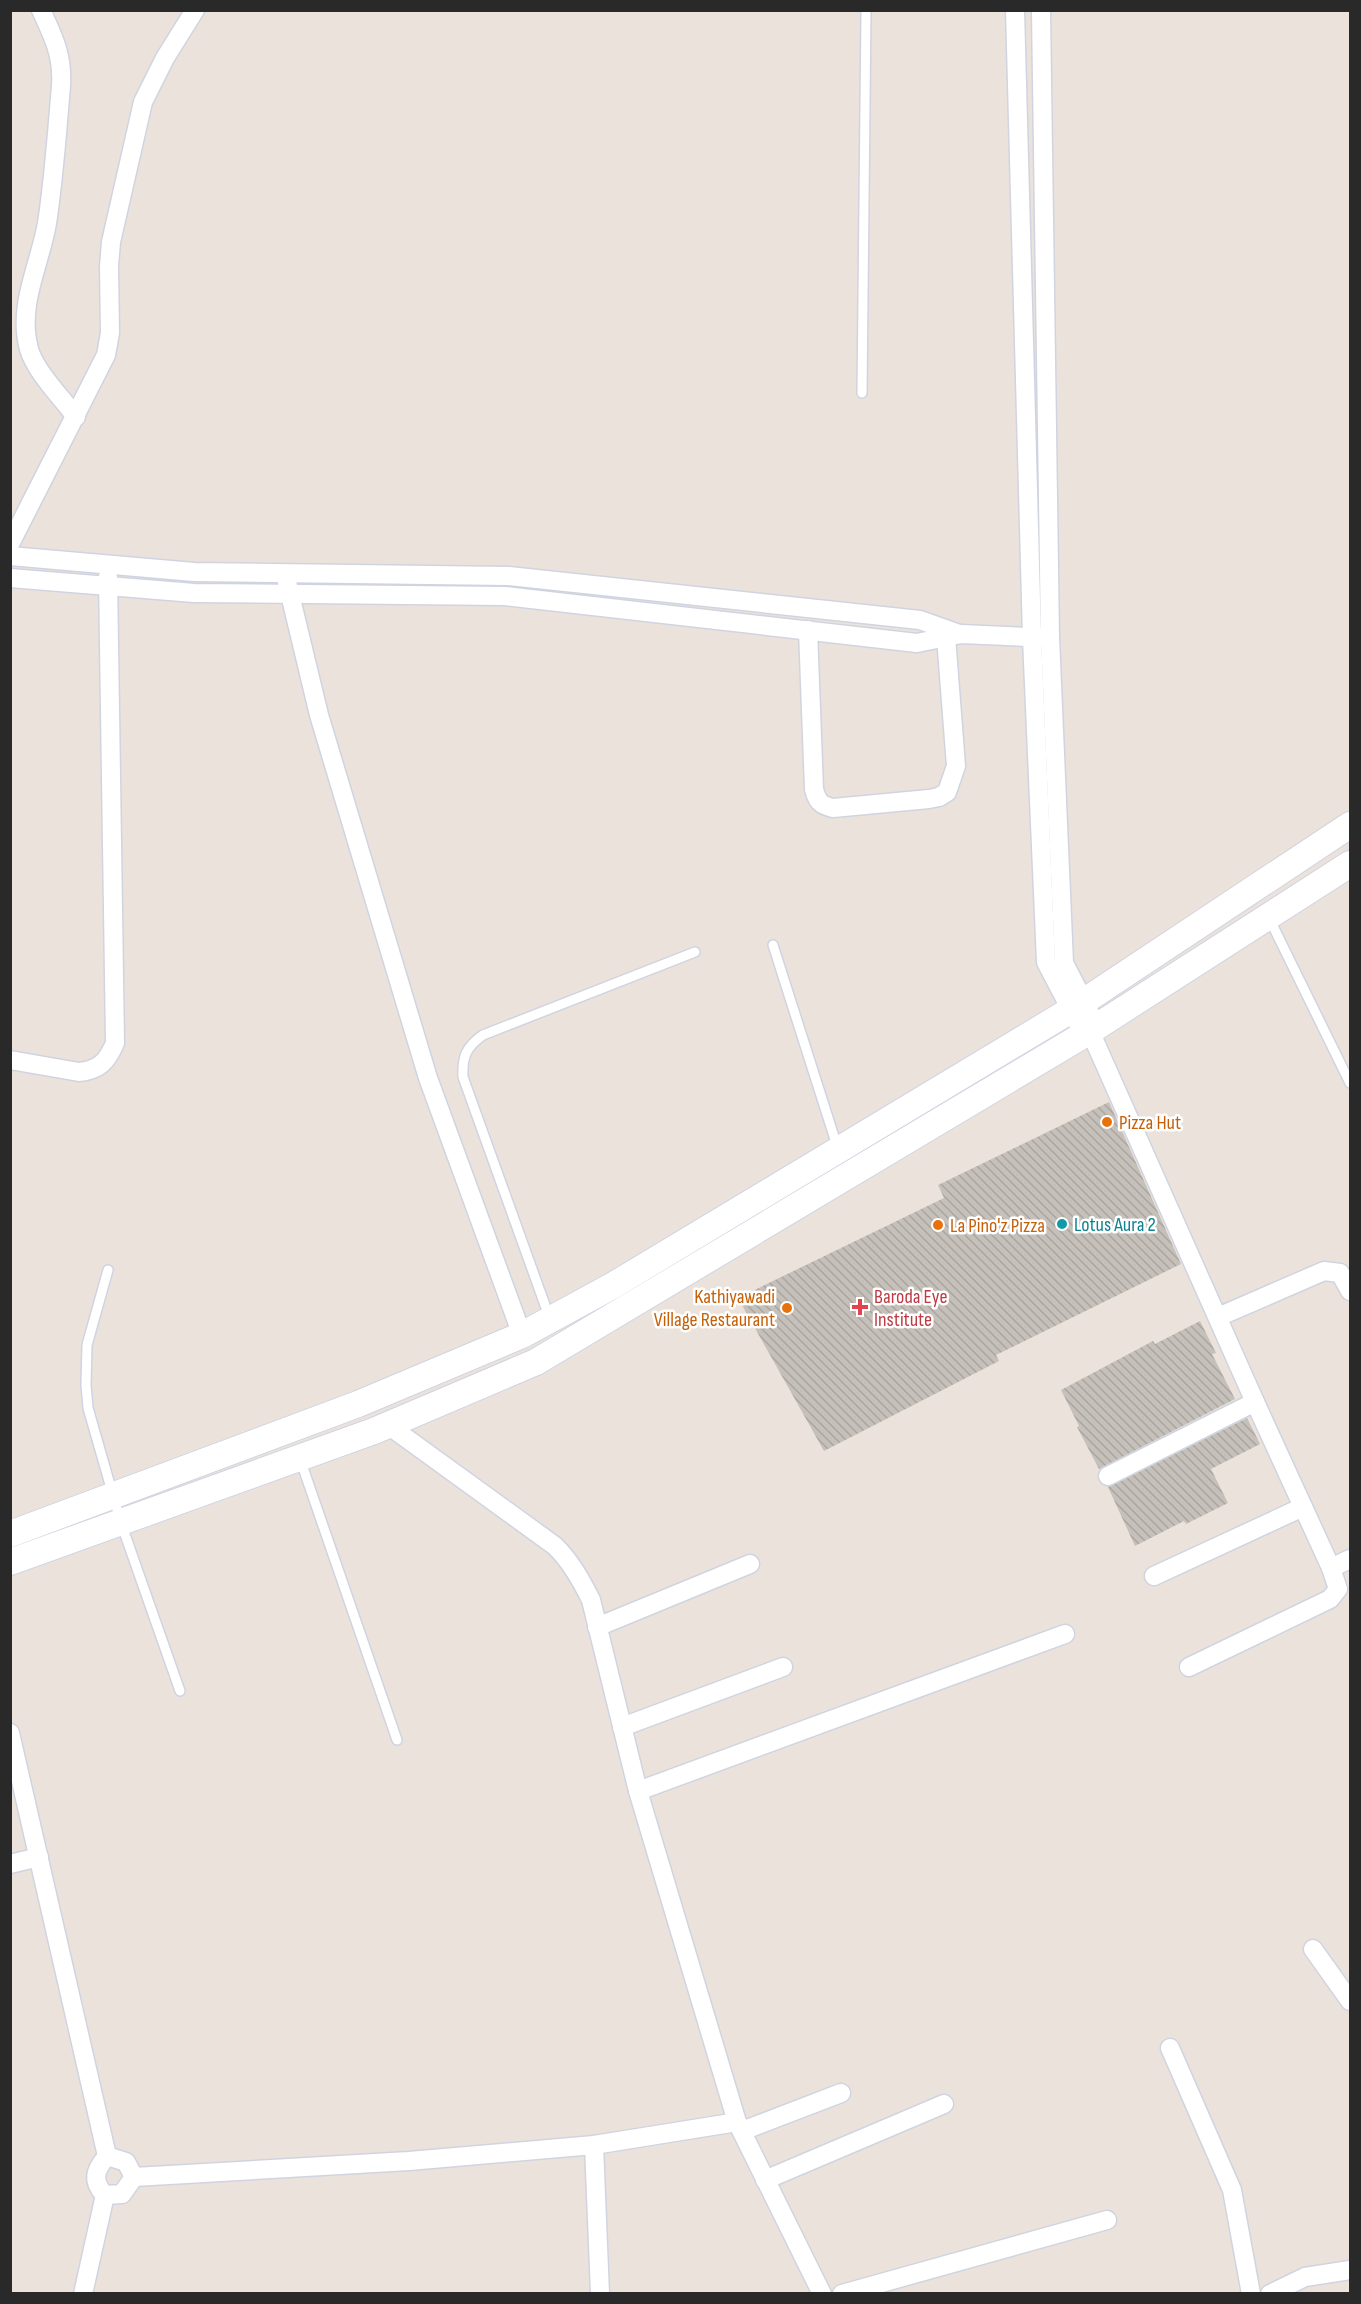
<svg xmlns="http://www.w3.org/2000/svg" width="1361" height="2304" viewBox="0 0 1361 2304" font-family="'Sofia Sans Condensed',sans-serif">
<defs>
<pattern id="building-back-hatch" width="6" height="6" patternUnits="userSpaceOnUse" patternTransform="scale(1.5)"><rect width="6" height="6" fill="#c6c0ba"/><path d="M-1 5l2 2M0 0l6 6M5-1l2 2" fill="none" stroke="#aaa5a0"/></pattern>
</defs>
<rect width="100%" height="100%" fill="#ebe3db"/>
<g fill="url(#building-back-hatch)">
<path d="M 1109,1102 L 1181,1264 L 996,1355 L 999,1361 L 824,1451 L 738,1298 L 944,1198 L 938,1185 Z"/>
<path d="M 1200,1321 L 1216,1353 L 1212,1354 L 1235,1399 L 1099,1469 L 1077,1427 L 1079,1426 L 1061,1390 L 1153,1341 L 1155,1344 Z"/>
<path d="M 1247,1418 L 1260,1444 L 1211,1469 L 1228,1503 L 1186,1524 L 1184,1521 L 1135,1546 L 1108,1487 Z"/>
</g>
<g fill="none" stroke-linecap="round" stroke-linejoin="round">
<g stroke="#d0d4e1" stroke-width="12">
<g id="lane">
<path d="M 862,393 L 866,10"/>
<path d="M 1269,918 L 1350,1083"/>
<path d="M 773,945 L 838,1149"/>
<path d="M 108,1270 L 87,1345 L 86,1385 L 88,1408 L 121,1523 L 180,1691"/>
<path d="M 550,1319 L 463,1077 C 462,1057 466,1047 483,1035 L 695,952"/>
<path d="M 300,1459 L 397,1740"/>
</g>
</g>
<g stroke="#d0d4e1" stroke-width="21">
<g id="street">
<path d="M 41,10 C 54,38 63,56 61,86 C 57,132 54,178 47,223 C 40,265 17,305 29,349 C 35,371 62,398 76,417"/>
<path d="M 1015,10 L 1032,638 L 1046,962 L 1084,1035"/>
<path d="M 1041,10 L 1050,638 L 1064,963 L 1097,1027"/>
<path d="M 10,544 L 106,355 L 110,333 L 109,266 L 111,242 L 143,102 L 165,58 L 195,10"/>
<path d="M 10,556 L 194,572 L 509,576 L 920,620 L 959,634"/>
<path d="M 10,578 L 194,593 L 505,596 L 917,643 L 961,634 L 1050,638"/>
<path d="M 287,582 L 319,715 L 428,1078 L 522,1335"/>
<path d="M 808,630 L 814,789 C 817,801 820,805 833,808 L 929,799 L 939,797 L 947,792 L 956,766 L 946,637"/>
<path d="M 1090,1031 L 1255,1402 L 1331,1568 L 1338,1589 L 1330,1599 L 1189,1667"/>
<path d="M 10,1060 L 79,1072 C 99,1070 107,1062 115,1043 L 108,577"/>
<path d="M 1218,1317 L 1324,1271 L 1340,1273 L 1350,1291"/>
<path d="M 388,1425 L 555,1546 C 571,1562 581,1580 591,1600 L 638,1791 L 737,2122 L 822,2294"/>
<path d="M 1108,1476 L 1255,1402"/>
<path d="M 1331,1568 L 1350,1559"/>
<path d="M 1154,1576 L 1303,1507"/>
<path d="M 597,1627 L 750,1564"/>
<path d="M 622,1727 L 783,1667"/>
<path d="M 10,1733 L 107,2156"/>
<path d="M 638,1791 L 1065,1634"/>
<path d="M 10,1864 L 39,1857"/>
<path d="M 1313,1949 L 1350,2001"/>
<path d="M 1170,2048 L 1232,2190 L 1251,2294"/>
<path d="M 742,2131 L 841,2093"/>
<path d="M 594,2145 L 600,2294"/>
<path d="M 107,2156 C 95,2170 91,2181 105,2195 L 122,2194 L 134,2177"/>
<path d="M 107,2156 L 126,2162 L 134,2177"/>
<path d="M 134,2177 L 409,2161 L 594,2145 L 737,2122"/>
<path d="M 765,2180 L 944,2104"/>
<path d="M 83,2294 L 105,2195"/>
<path d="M 842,2294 L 1107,2220"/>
<path d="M 1270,2294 L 1305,2277 L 1350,2270"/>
</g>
</g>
<g stroke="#d0d4e1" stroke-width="28">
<g id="secondary">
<path d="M 10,1534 L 358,1404 L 522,1335 L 612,1286 L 1071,1010 L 1350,825"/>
<path d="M 10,1562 L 374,1431 L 536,1362 L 1090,1031 L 1350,864"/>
</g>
</g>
<use href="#lane" stroke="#fff" stroke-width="9"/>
<use href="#street" stroke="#fff" stroke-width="18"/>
<use href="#secondary" stroke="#fff" stroke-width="26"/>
</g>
<g fill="#e8710a" stroke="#fff" stroke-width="2">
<circle cx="1107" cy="1122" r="6"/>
<circle cx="938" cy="1225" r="6"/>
<circle cx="787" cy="1308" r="6"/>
</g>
<circle fill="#0f9aa8" stroke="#fff" stroke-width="2" cx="1062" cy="1224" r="6"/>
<path fill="#e0444e" stroke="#fff" stroke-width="2" d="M857 1298h6v6h6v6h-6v6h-6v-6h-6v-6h6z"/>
<g text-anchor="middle" stroke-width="5" stroke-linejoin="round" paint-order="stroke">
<g font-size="20" fill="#c56008" stroke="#fff" text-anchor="start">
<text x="1119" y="1129">Pizza Hut</text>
<text x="950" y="1232">La Pino'z Pizza</text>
<text x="775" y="1303" text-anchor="end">Kathiyawadi<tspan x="775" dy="23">Village Restaurant</tspan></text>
</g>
<g font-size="20" fill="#0d838f" stroke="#fff" text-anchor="start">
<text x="1074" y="1231">Lotus Aura 2</text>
</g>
<g font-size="20" fill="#be3a42" stroke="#fff" text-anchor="start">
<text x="874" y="1303">Baroda Eye<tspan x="874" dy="23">Institute</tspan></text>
</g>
</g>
<rect width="1361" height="2304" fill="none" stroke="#292929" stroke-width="24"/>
</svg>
